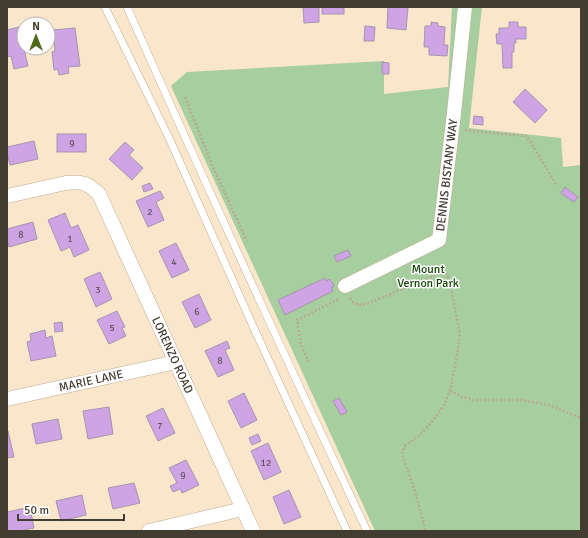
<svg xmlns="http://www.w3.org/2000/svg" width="588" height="538" viewBox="0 0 588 538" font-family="Signika,sans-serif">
<rect width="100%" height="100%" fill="#f9e6cb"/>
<path fill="#a6ce9e" d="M 452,7 L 482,7 L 469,128 L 561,138 L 563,167 L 581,165 L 581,531 L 375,531 L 171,86 L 187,72 L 384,61 L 384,94 L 448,87 Z"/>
<g fill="#cea4e4" stroke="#a695af">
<path d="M 303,7 L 319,7 L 319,22 L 304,23 Z"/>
<rect x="322" y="7" width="22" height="7"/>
<path d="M 388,7 L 402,7 L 408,8 L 406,30 L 387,28 Z"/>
<path d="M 431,22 L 438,23 L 438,26 L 445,27 L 444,45 L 448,45 L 447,56 L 429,55 L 429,47 L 424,47 L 425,26 L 431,26 Z"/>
<path d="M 509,22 L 518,22 L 518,27 L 526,27 L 526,39 L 516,39 L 516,43 L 514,43 L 514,52 L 512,52 L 512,68 L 503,68 L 502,44 L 497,44 L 496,34 L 499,34 L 499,28 L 509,28 Z"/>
<path d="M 365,26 L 375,27 L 374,41 L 364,41 Z"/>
<path d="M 19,27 L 28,66 L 14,69 L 11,56 L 7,57 L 7,30 Z"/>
<path d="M 75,28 L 80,66 L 68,67 L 69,73 L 59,75 L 58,69 L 54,70 L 52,52 L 55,51 L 53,30 Z"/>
<path d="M 382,62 L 389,63 L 389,74 L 382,74 Z"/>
<path d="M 525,89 L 547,110 L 535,123 L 513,102 Z"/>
<path d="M 474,116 L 483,117 L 483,125 L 473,124 Z"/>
<rect x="57" y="134" width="29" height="18"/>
<path d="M 34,141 L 38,159 L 10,165 L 7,153 L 7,147 Z"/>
<path d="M 125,142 L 134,150 L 129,155 L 143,168 L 132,180 L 109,159 Z"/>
<path d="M 150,183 L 153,189 L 144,192 L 142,186 Z"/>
<path d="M 565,187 L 578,197 L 574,202 L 561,193 Z"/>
<path d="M 160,191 L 164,198 L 156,202 L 164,220 L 148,227 L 136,201 Z"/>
<path d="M 65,213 L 71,228 L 78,225 L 89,250 L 74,257 L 70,247 L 61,251 L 48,220 Z"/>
<path d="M 33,222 L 37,239 L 9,247 L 7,240 L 7,229 Z"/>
<path d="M 176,243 L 189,270 L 172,278 L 159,251 Z"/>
<path d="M 348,250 L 351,256 L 337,262 L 334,256 Z"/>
<path d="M 100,272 L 112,299 L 96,307 L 84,279 Z"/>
<path d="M 325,278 L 326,281 L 330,279 L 334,286 L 331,288 L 333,291 L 285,315 L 278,300 Z"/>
<path d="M 199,294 L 211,320 L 195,328 L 182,302 Z"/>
<path d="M 117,311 L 125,327 L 122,328 L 126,336 L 109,344 L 97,320 Z"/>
<path d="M 62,322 L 63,331 L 55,332 L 54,323 Z"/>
<path d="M 45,330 L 46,338 L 52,336 L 56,356 L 31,361 L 27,342 L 31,341 L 30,334 Z"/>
<path d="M 227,341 L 230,348 L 225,350 L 234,370 L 218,377 L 205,351 Z"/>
<path d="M 244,393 L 257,420 L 241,428 L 228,401 Z"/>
<path d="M 339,398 L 347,412 L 341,415 L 333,401 Z"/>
<path d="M 109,407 L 113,434 L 88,439 L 83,411 Z"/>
<path d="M 163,408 L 175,433 L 158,441 L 146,416 Z"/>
<path d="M 58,419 L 62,439 L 36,444 L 32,424 Z"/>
<path d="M 7,431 L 8,431 L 14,457 L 7,458 Z"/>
<path d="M 258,434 L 261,441 L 252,445 L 249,438 Z"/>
<path d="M 268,443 L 281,472 L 264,480 L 251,451 Z"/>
<path d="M 186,460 L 199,485 L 182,493 L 180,489 L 173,492 L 170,486 L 177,483 L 169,468 Z"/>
<path d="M 134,483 L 140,503 L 113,509 L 108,488 Z"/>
<path d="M 289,490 L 301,517 L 284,524 L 273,497 Z"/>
<path d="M 82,495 L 86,515 L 61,521 L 56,501 Z"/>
<path d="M 30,507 L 34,528 L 19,531 L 7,531 L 7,512 Z"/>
</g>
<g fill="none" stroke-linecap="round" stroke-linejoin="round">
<g stroke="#bfad94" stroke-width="8">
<g id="service">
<path d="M 105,7 L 170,140 L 257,335 L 347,531"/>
<path d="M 127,7 C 205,183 285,357 367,531"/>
</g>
</g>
<g stroke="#bfad94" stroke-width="15">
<g id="minor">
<path id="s1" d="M 7,196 L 66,183 C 81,181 88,183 99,194 L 253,531"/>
<path id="s2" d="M 345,286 L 439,240 L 454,113 L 465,7"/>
<path id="s3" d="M 7,399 L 176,362"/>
<path d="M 149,531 L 243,509"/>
</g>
</g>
<g stroke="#b8a994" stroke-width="2.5" stroke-dasharray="2 2" stroke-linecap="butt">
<path d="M 185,97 L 212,165 L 246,239"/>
<path d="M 465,130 L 526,136 L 531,143 L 556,184"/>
<path d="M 350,298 L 353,302 L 359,305 L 367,304 L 440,273 L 447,274 L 449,280 L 460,333 L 457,356 L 450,391 L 444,405 L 434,419 L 420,435 L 405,446 L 402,454 L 416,495 L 425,528 L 425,531"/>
<path d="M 309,362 L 301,345 L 297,320 L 339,299"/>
<path d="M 450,391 L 463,397 L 473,400 L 521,400 L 549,405 L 581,418"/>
</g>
<use href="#service" stroke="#fff" stroke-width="7"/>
<use href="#minor" stroke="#fff" stroke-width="14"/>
</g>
<g text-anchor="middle" stroke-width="3" stroke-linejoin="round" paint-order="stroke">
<g font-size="10" fill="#66565e">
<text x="72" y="147">9</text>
<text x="150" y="215">2</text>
<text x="21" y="238">8</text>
<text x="70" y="242">1</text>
<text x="174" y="265">4</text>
<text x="98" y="293">3</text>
<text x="197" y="315">6</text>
<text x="112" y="331">5</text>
<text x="220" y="364">8</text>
<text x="160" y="429">7</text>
<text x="266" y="466">12</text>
<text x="183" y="479">9</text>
</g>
<g font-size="12" fill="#433c31" stroke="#fff">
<text dy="4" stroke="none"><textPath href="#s2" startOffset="170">DENNIS BISTANY WAY</textPath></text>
<text dy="4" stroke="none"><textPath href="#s1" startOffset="274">LORENZO ROAD</textPath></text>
<text dy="4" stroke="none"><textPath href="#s3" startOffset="86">MARIE LANE</textPath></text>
</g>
<g font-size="12" fill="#124404" stroke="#fff">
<text x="428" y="273">Mount<tspan x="428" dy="14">Vernon Park</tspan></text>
</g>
</g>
<rect width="588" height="538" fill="none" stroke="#433c31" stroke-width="16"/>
<g transform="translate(36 36)"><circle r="19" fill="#ffffff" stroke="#b4b1ad"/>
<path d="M0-3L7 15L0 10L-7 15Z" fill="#4f691a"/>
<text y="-6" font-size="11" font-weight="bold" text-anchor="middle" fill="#433c31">N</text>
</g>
<path d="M18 514v6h106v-6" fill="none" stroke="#433c31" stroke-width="2"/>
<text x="24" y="514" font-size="12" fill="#433c31" stroke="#ffffff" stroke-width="3" paint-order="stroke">50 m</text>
</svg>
